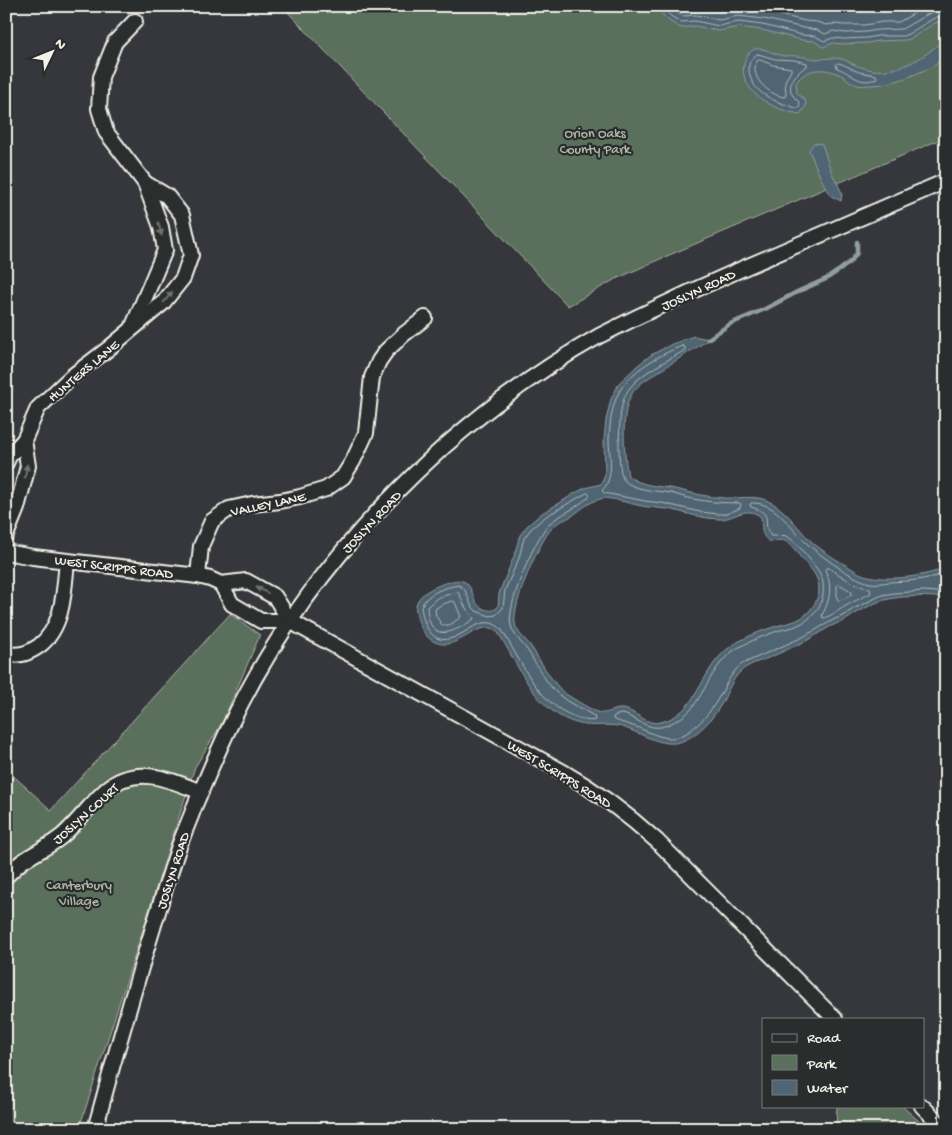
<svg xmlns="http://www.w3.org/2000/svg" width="952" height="1135" viewBox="0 0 952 1135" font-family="'Gochi Hand',sans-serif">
<rect width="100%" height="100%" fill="#35373c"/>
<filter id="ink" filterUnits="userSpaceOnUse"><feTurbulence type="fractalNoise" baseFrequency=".02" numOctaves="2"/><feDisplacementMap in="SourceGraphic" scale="10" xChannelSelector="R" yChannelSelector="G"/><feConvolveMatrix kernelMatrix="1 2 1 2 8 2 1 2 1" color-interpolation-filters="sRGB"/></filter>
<g filter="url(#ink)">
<g fill="#5a705c" stroke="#a7b0a2">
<path d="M 282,6 L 946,6 L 946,137 L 660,259 L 614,280 L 568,306 Z"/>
<path d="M 230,614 L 260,635 L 222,723 L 195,767 L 79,1129 L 6,1129 L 6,769 L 51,810 Z"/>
<path d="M 837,1106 L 902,1106 L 928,1129 L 836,1129 Z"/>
</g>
<g fill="#4f6573" stroke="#919da2" fill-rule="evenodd">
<path d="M 651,6 L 946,6 L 946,21 L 940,21 L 933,24 L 910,39 L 905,40 L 878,41 L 868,43 L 843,44 L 833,43 L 823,47 L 814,41 L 802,40 L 762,30 L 739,27 L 718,31 L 695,26 L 681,28 L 669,21 L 660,12 Z"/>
<path d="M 946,36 L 946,48 L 944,48 C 942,57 941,60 934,66 C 913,75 896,84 872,85 C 868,85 862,86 857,85 C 851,83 847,78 841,75 C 825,67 806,67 796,83 L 797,93 L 805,100 L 806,106 L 800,114 C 789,112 777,109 768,103 C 754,96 740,80 744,64 C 745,58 749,51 755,49 C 764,47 775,55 784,56 C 788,56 792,55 796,56 C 803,56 811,59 818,59 C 826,59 833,57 841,59 C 846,60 850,63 855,65 C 860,67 867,69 873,70 C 898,74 931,55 946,36 Z"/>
<path d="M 814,143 L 822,144 L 831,171 L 842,193 L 841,201 L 831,196 L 821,179 L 809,150 Z"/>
<path d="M 694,336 L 708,339 L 708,340 L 647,379 C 640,384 634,389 630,397 C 621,416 624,455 628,476 C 641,486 659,486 675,489 C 691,493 707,497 724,498 C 738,499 753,495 766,500 C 786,508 796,527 811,541 C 825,554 843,563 859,573 C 881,583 923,577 946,568 L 946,598 C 926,596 905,595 885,600 C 875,602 864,609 855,614 C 851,616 849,619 845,620 C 845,621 839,623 838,623 C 828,627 818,634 808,640 C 796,646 783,651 771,657 C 761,661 748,664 740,672 C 732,680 728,691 723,701 C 714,718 698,736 680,742 C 660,748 637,730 618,726 C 605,724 593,727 580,724 C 535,714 519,665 497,631 C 481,619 462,645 444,644 C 429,644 420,630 417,616 C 416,612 415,608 416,605 C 419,593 433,588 442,584 C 449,582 458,578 465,582 C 475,589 471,604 484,609 C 491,611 493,611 498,607 L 499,594 L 501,588 L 514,556 L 520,535 L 527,526 L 542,513 L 558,504 L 575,493 L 585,488 L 601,484 L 603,481 L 605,474 L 604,440 L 606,420 L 611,399 L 619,383 L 638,365 L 651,355 L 672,344 ZM 605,498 C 618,499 630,504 642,506 C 652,508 662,508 673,510 C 688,514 702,518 718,519 C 735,520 745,504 761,517 C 763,529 759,534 770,542 C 774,542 778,540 782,540 C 789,541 797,552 801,558 C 806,564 814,571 817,579 C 823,594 814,609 801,618 C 795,622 787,623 780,625 C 763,630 738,639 725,651 C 700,673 697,713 661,722 C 646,726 636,710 622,709 C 614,708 606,716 597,712 C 586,707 574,699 564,693 L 560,689 C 549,677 541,662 532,648 C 527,640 516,633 515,623 C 512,604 539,542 552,528 C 557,522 565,520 572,516 C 583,508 591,500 605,498 Z"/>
</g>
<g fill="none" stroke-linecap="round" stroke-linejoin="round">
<g stroke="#b2b9b9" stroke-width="1">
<path d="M 660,6 L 672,17 L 681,22 L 695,21 L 719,26 L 738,22 L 763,25 L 802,35 L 815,36 L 824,41 L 833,38 L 844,39 L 867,38 L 877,36 L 903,36 L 908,34 L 931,20 L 939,16 L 946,16"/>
<path d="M 670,6 L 676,12 L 682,16 L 696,15 L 719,20 L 738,16 L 764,19 L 804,28 L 817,30 L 825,34 L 833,31 L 845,33 L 866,32 L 877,30 L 902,29 L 928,14 L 938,10 L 946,9"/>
<path d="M 680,6 L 684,8 L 697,7 L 719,12 L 737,9 L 764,11 L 805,21 L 817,22 L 826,25 L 833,24 L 845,25 L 865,25 L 882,22 L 899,22 L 927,6"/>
<path d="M 758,54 L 775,59 L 794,60 L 807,63 L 807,66 C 797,72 784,85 794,97 C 796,99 798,101 800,103 L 799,108 L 796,108 C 776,102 751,94 749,70 C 748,63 751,57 758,54 Z"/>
<path d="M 760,60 L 773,65 L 791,68 L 791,71 L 785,81 L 786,95 L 785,97 C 770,96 748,77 757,61 Z"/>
<path d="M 838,63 L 842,64 L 859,72 L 876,75 L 877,78 C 860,87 852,73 837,68 L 836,65 Z"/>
<path d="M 682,346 L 685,347 L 685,350 C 666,362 634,375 625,396 C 619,410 620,427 619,442 C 619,450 619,474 624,480 C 632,490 658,491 671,493 C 678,495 686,498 693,499 C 708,502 724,503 739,503 L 741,504 L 740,508 L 726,514 L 719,514 L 700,512 L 662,503 L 645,501 L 604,493 L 602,491 C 604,488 607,485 608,481 C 613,470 609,451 609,439 C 610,421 612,402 622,387 C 634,369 663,353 682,346 Z"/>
<path d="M 587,493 L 590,494 L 589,497 C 582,502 575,508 567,512 C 561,516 554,519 548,525 C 535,539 505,608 511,626 C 514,636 522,643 528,651 C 537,665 546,684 559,695 C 569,704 583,709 594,716 L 595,720 C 588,722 580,719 573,716 C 536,702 521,660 501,629 C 495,623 488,621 480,624 C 472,626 466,632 459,635 C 434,649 424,628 421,607 C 426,593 445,587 459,585 L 465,590 L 471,605 L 476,611 L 490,616 L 496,615 L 503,608 L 505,590 L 519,558 L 524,538 L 531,529 L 545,517 Z"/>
<path d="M 827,568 L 829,568 L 854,584 L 870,589 L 871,593 C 864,597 856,600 849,604 C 840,609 832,616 823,618 L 822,615 C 830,601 833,585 825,570 Z"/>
<path d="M 946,573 C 927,580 909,581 889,582 C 883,583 877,584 870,583 C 851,579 814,551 800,537 C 786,522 774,502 751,503 L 750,505 L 751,507 C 776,514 760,523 771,536 C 776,537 781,534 786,536 C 796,540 810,560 817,569 C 823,577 824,584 823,594 C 822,608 810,620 798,625 C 792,628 786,629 780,630 C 764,636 740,644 728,655 C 712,670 705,691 692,708 C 686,716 676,721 667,725 C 654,731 644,724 632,718 C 629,716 625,714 621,714 C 620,714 615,716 614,716 L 613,719 C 619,722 631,725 639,728 C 649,732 660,738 672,738 C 689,737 708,716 716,702 C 725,689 729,674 742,664 L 803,637 L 835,619 L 843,616 L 853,609 L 882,595 L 894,593 L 925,591 L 946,593"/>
<path d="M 839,584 L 851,591 L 852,593 L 851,595 L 839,601 L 837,598 L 837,586 Z"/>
<path d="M 458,592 C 462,597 462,603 466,608 C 468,612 472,615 474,619 C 452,634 429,644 427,607 L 437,598 Z"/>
<path d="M 452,601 L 455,602 L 461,617 L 450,625 L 442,625 L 436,616 L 435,609 L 441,605 Z"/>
</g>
<path stroke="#919da2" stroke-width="4.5" d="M 708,339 L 730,324 L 765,309 L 799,291 L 826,279 L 841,269 L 851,261 L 857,253 L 857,242"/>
<g stroke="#f4f1e8" stroke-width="18">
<g id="minor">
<path d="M 133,326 L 165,250 L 161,227 L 145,183 L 106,132 L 99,109 L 101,77 L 115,42 L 135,21"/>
<path d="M 6,463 L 9,456 L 24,440 L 38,408 L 71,377 L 108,349 L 163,303 L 183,278 L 191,255 L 182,215 L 167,196 L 145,183"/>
<path d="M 6,535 L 17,508 L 28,466 L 24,440"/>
<path d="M 6,552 L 33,557 L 198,576 L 210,579 L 221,584 L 246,581 L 275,597 L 290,621"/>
<path d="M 198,576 L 201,546 L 212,521 L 229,509 L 252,504 L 280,501 L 300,497 L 326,489 L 343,477 L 353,461 L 366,433 L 372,377 L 379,361 L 386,351 L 403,335 L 425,318"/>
<path d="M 221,584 L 232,604 L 261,621 L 290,621 L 563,772 C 598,792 627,814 657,841 L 835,1019"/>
<path d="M 6,654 C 20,656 27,654 39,646 C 64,627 64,590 67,561"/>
<path d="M 6,876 C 12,871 17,865 23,861 C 36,852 50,846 62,836 C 78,822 91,803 107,789 C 137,764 170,780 201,792"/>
<path d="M 922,1106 L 945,1129"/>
<path d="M 95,1129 C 102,1105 108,1081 115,1057 C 135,987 155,918 178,849 C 183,834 190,820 195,805 C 206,780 216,755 228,730 C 304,568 443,424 599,336 C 611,330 623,324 635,318 C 672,300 709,283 746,267 C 813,238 879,210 946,181"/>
</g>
</g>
<use href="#minor" stroke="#2a2d2e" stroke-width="14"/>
</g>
<defs><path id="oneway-solid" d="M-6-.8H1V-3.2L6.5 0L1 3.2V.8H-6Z" transform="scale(1.25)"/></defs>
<g fill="#71726f">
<use href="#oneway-solid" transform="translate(160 229) rotate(76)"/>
<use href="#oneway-solid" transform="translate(168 297) rotate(-51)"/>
<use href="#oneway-solid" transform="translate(26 471) rotate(-80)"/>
<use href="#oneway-solid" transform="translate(262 590) rotate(-151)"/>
</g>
</g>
<g text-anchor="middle" stroke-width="4.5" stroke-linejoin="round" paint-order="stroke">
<g font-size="14" fill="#afb7a9" stroke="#2a2d2e">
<text x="595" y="137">Orion Oaks<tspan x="595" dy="16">County Park</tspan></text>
<text x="79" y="889">Canterbury<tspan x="79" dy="16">Village</tspan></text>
</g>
<g font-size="14" fill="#f4f1e8" stroke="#2a2d2e">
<text transform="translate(698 289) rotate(-25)" y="5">JOSLYN ROAD</text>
<text transform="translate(83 370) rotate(-40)" y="5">HUNTERS LANE</text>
<text transform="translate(268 503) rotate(-12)" y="5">VALLEY LANE</text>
<text transform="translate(371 521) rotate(-47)" y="5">JOSLYN ROAD</text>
<text transform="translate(114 566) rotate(7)" y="5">WEST SCRIPPS ROAD</text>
<text transform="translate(560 773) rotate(31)" y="5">WEST SCRIPPS ROAD</text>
<text transform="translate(85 813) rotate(-42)" y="5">JOSLYN COURT</text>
<text transform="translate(172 870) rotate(-72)" y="5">JOSLYN ROAD</text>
</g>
</g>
<rect width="952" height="1135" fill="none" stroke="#2a2d2e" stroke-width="25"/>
<rect x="12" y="12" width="927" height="1110" fill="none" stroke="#f4f1e8" stroke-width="2" filter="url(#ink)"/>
<rect x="762" y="1018" width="162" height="90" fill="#2a2d2e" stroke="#7b7b78"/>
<rect x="772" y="1034" width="25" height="8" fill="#2a2d2e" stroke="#7b7b78"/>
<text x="807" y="1042" font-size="15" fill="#f4f1e8">Road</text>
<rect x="772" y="1055" width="25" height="15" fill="#5a705c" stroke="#7b7b78"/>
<text x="807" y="1068" font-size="15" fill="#f4f1e8">Park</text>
<rect x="772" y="1080" width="25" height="15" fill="#4f6573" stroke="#7b7b78"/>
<text x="807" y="1092" font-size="15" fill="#f4f1e8">Water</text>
<g transform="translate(52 52) rotate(47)" stroke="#2a2d2e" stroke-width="4" paint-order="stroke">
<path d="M0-4L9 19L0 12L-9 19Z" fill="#f4f1e8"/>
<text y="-8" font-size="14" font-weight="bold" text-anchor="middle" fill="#f4f1e8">N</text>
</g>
</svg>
